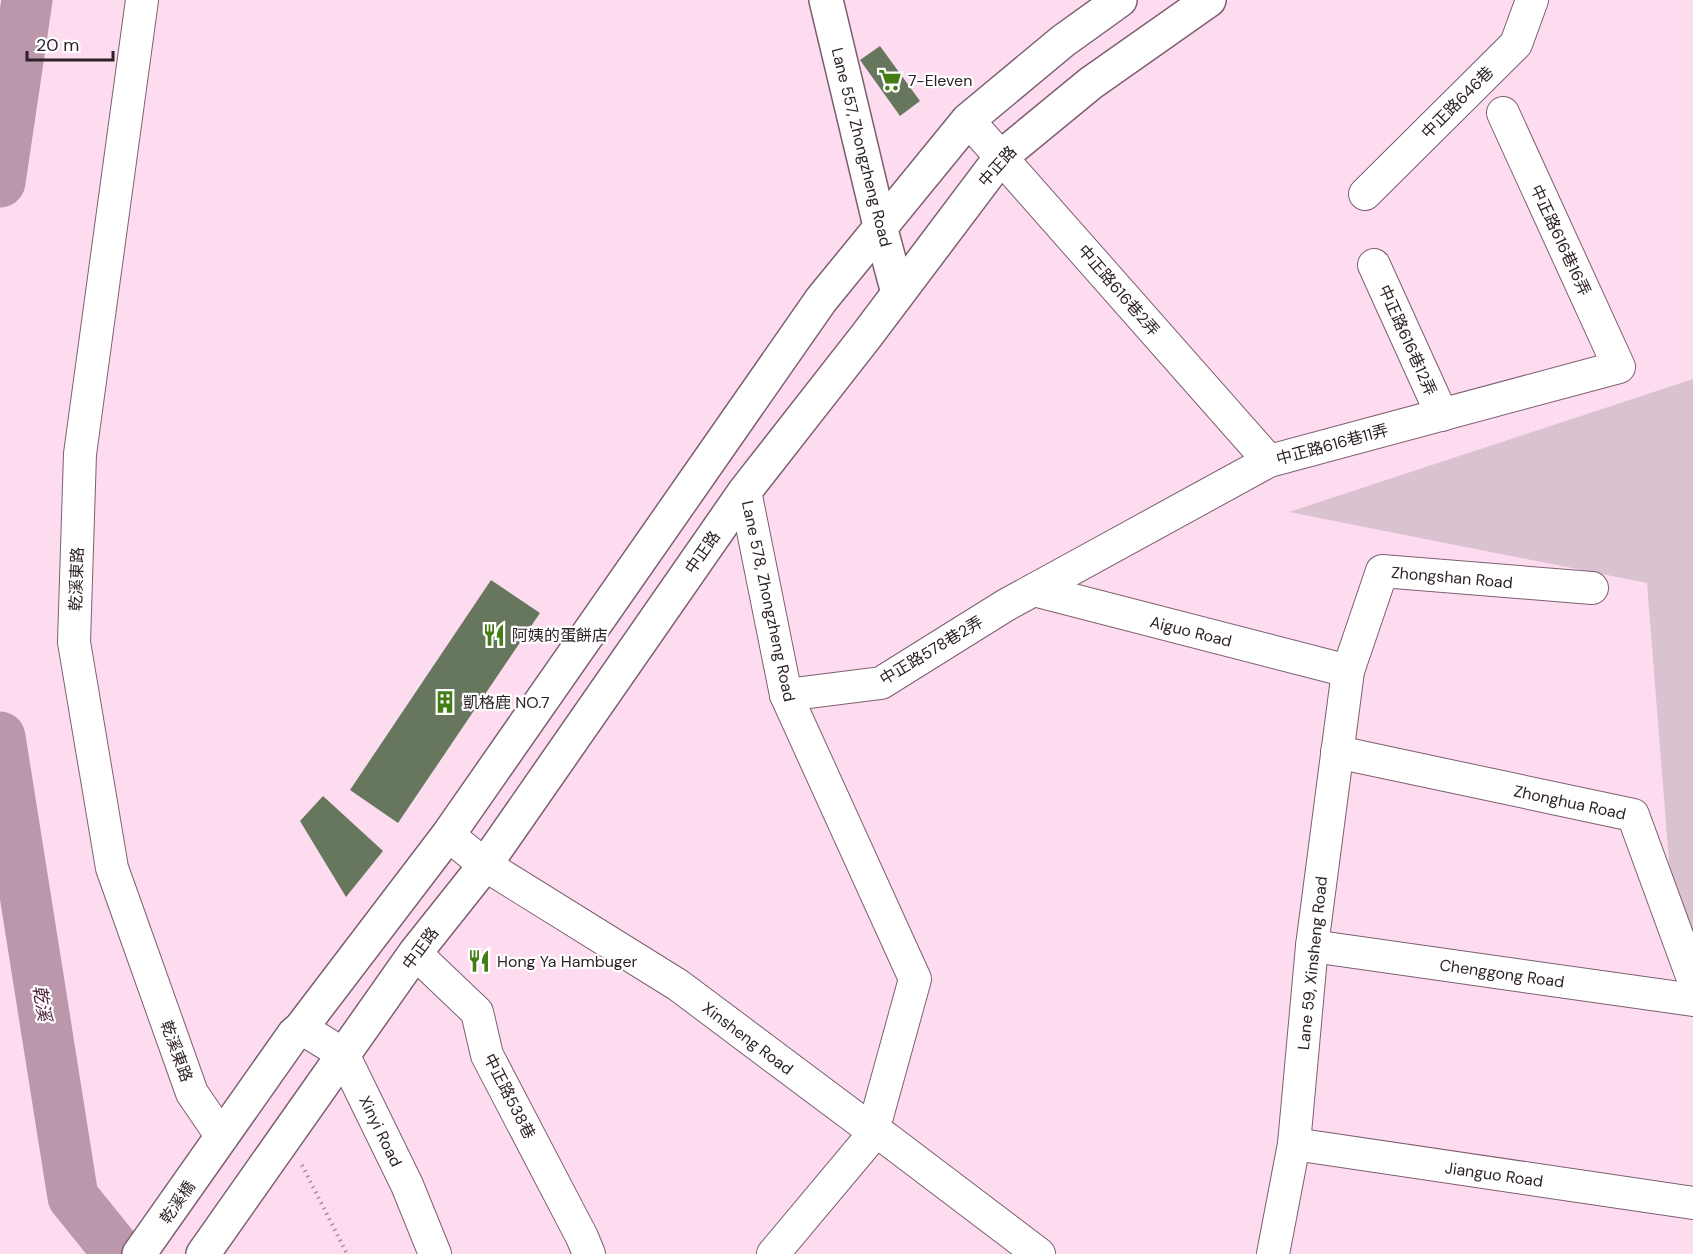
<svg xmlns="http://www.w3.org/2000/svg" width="1693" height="1254" viewBox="0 0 1693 1254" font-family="'DM Sans','Noto Sans TC',sans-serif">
<rect width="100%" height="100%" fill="#fedcef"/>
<path fill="#dac2d0" d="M 1693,379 L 1693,994 L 1671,887 L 1647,583 L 1289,512 Z"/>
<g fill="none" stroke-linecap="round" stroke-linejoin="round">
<g stroke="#bb97ac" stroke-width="51">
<path d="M 0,182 L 27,0"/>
<path d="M 0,737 L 73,1197 L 119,1254"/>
</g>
</g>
<g fill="#66775d">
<path d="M 880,46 L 920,101 L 900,116 L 860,60 Z"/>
<path d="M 491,580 L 540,613 L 398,823 L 350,790 Z"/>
<path d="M 323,796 L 383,851 L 346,897 L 300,821 Z"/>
</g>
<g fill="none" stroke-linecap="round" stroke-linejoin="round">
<g stroke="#7c5f70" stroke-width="34">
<g id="minor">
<path d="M 142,0 L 80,454 L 74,642 L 112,868 L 192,1093 L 222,1137"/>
<path d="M 968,120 L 1269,461"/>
<path d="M 1365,194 L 1516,44 L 1532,0"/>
<path d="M 1374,265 L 1442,415"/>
<path d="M 745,491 L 786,695 L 915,979 L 873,1131"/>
<path d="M 1034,590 L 1348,671"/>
<path d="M 786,695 L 881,683 L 1006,605 L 1269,461 L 1619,367 L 1503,113"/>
<path d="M 1337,752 L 1633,815 L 1693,979"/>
<path d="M 448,835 L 485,865 L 678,985 L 873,1131 L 876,1131 L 886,1138 L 1039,1254"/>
<path d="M 1312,946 L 1693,1000"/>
<path d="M 415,953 L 477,1012 L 487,1055 L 582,1237 L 589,1254"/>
<path d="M 301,1028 L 343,1054 L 407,1185 L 435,1254"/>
<path d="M 1294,1144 L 1693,1203"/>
<path d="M 773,1254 L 876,1131"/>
<path d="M 1273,1254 L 1294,1144 L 1312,946 L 1348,671 L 1382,571 L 1592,588"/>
</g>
</g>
<g stroke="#7c5f70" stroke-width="36">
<path id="tertiary" d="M 826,0 L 880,226 L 898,293"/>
</g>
<g stroke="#7c5f70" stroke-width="36">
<g id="primary">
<path d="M 139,1254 L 294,1034 L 301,1028 L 448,835 L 821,300 L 968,120 L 1063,41 L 1120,0"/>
<path d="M 203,1254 L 415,953 L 485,865 L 745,491 L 867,335 L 1001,157 L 1091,83 L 1209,0"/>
</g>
</g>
<path stroke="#a88f9e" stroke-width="4" stroke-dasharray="1.5 4.5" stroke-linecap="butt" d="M 302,1165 L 347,1254"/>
<use href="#minor" stroke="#fff" stroke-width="32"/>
<use href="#tertiary" stroke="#fff" stroke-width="33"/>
<use href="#primary" stroke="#fff" stroke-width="33"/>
</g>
<defs>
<g id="supermarket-bare" transform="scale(1.8)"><path d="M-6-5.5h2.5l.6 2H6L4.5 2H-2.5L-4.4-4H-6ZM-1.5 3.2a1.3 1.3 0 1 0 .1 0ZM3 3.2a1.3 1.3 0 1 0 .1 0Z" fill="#447d15" stroke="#fff" stroke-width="2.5" paint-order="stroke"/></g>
<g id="restaurant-bare" transform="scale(1.8)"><path d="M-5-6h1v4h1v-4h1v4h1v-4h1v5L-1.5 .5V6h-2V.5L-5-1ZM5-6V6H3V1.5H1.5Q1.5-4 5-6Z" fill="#447d15" stroke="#fff" stroke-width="2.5" paint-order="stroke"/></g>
<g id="building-bare" transform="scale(1.8)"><path d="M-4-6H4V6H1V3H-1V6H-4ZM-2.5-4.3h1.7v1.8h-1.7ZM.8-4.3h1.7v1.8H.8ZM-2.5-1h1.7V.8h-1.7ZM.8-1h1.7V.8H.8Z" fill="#447d15" stroke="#fff" stroke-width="2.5" paint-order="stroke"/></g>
</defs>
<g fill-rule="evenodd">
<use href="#supermarket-bare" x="890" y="80"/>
<use href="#restaurant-bare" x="494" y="635"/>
<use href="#building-bare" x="445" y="702"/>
<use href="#restaurant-bare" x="479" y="961"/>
</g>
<g text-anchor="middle" stroke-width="4.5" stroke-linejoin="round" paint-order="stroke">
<g font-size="16" fill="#2e2229" stroke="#fff" text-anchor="start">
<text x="908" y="86">7-Eleven</text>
<text x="512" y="641">阿姨的蛋餅店</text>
<text x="463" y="708">凱格鹿 NO.7</text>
<text x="497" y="967">Hong Ya Hambuger</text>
</g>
<g font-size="16" fill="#2e2229" stroke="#fff">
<text transform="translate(1457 102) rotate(-45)" y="6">中正路646巷</text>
<text transform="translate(862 147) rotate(76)" y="6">Lane 557, Zhongzheng Road</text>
<text transform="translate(997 166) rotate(-48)" y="6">中正路</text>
<text transform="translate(1561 240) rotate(65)" y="6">中正路616巷16弄</text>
<text transform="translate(1119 290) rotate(49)" y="6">中正路616巷2弄</text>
<text transform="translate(1408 340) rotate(66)" y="6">中正路616巷12弄</text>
<text transform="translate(1332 444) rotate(-15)" y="6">中正路616巷11弄</text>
<text transform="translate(702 552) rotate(-55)" y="6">中正路</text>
<text transform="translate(1452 577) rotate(5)" y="6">Zhongshan Road</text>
<text transform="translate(76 579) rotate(-88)" y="6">乾溪東路</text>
<text transform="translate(769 601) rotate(78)" y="6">Lane 578, Zhongzheng Road</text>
<text transform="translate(1191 631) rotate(14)" y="6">Aiguo Road</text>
<text transform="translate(931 650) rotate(-31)" y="6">中正路578巷2弄</text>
<text transform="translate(1570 802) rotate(12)" y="6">Zhonghua Road</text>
<text transform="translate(420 948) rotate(-53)" y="6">中正路</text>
<text transform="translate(1312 963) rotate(-84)" y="6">Lane 59, Xinsheng Road</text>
<text transform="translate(1502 973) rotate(8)" y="6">Chenggong Road</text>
<text transform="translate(748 1038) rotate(37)" y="6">Xinsheng Road</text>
<text transform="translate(177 1051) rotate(70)" y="6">乾溪東路</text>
<text transform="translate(510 1096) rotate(63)" y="6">中正路538巷</text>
<text transform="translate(381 1131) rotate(64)" y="6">Xinyi Road</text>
<text transform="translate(1494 1174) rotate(8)" y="6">Jianguo Road</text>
<text transform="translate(177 1202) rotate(-55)" y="6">乾溪橋</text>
</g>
<g font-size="18" font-style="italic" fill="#542442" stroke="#fff">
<text transform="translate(42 1003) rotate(81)" y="6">乾溪</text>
</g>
</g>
<path d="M27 51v9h86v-9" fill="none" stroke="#2e2229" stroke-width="3"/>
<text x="36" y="51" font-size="18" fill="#2e2229" stroke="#ffffff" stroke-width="4.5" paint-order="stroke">20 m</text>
</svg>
